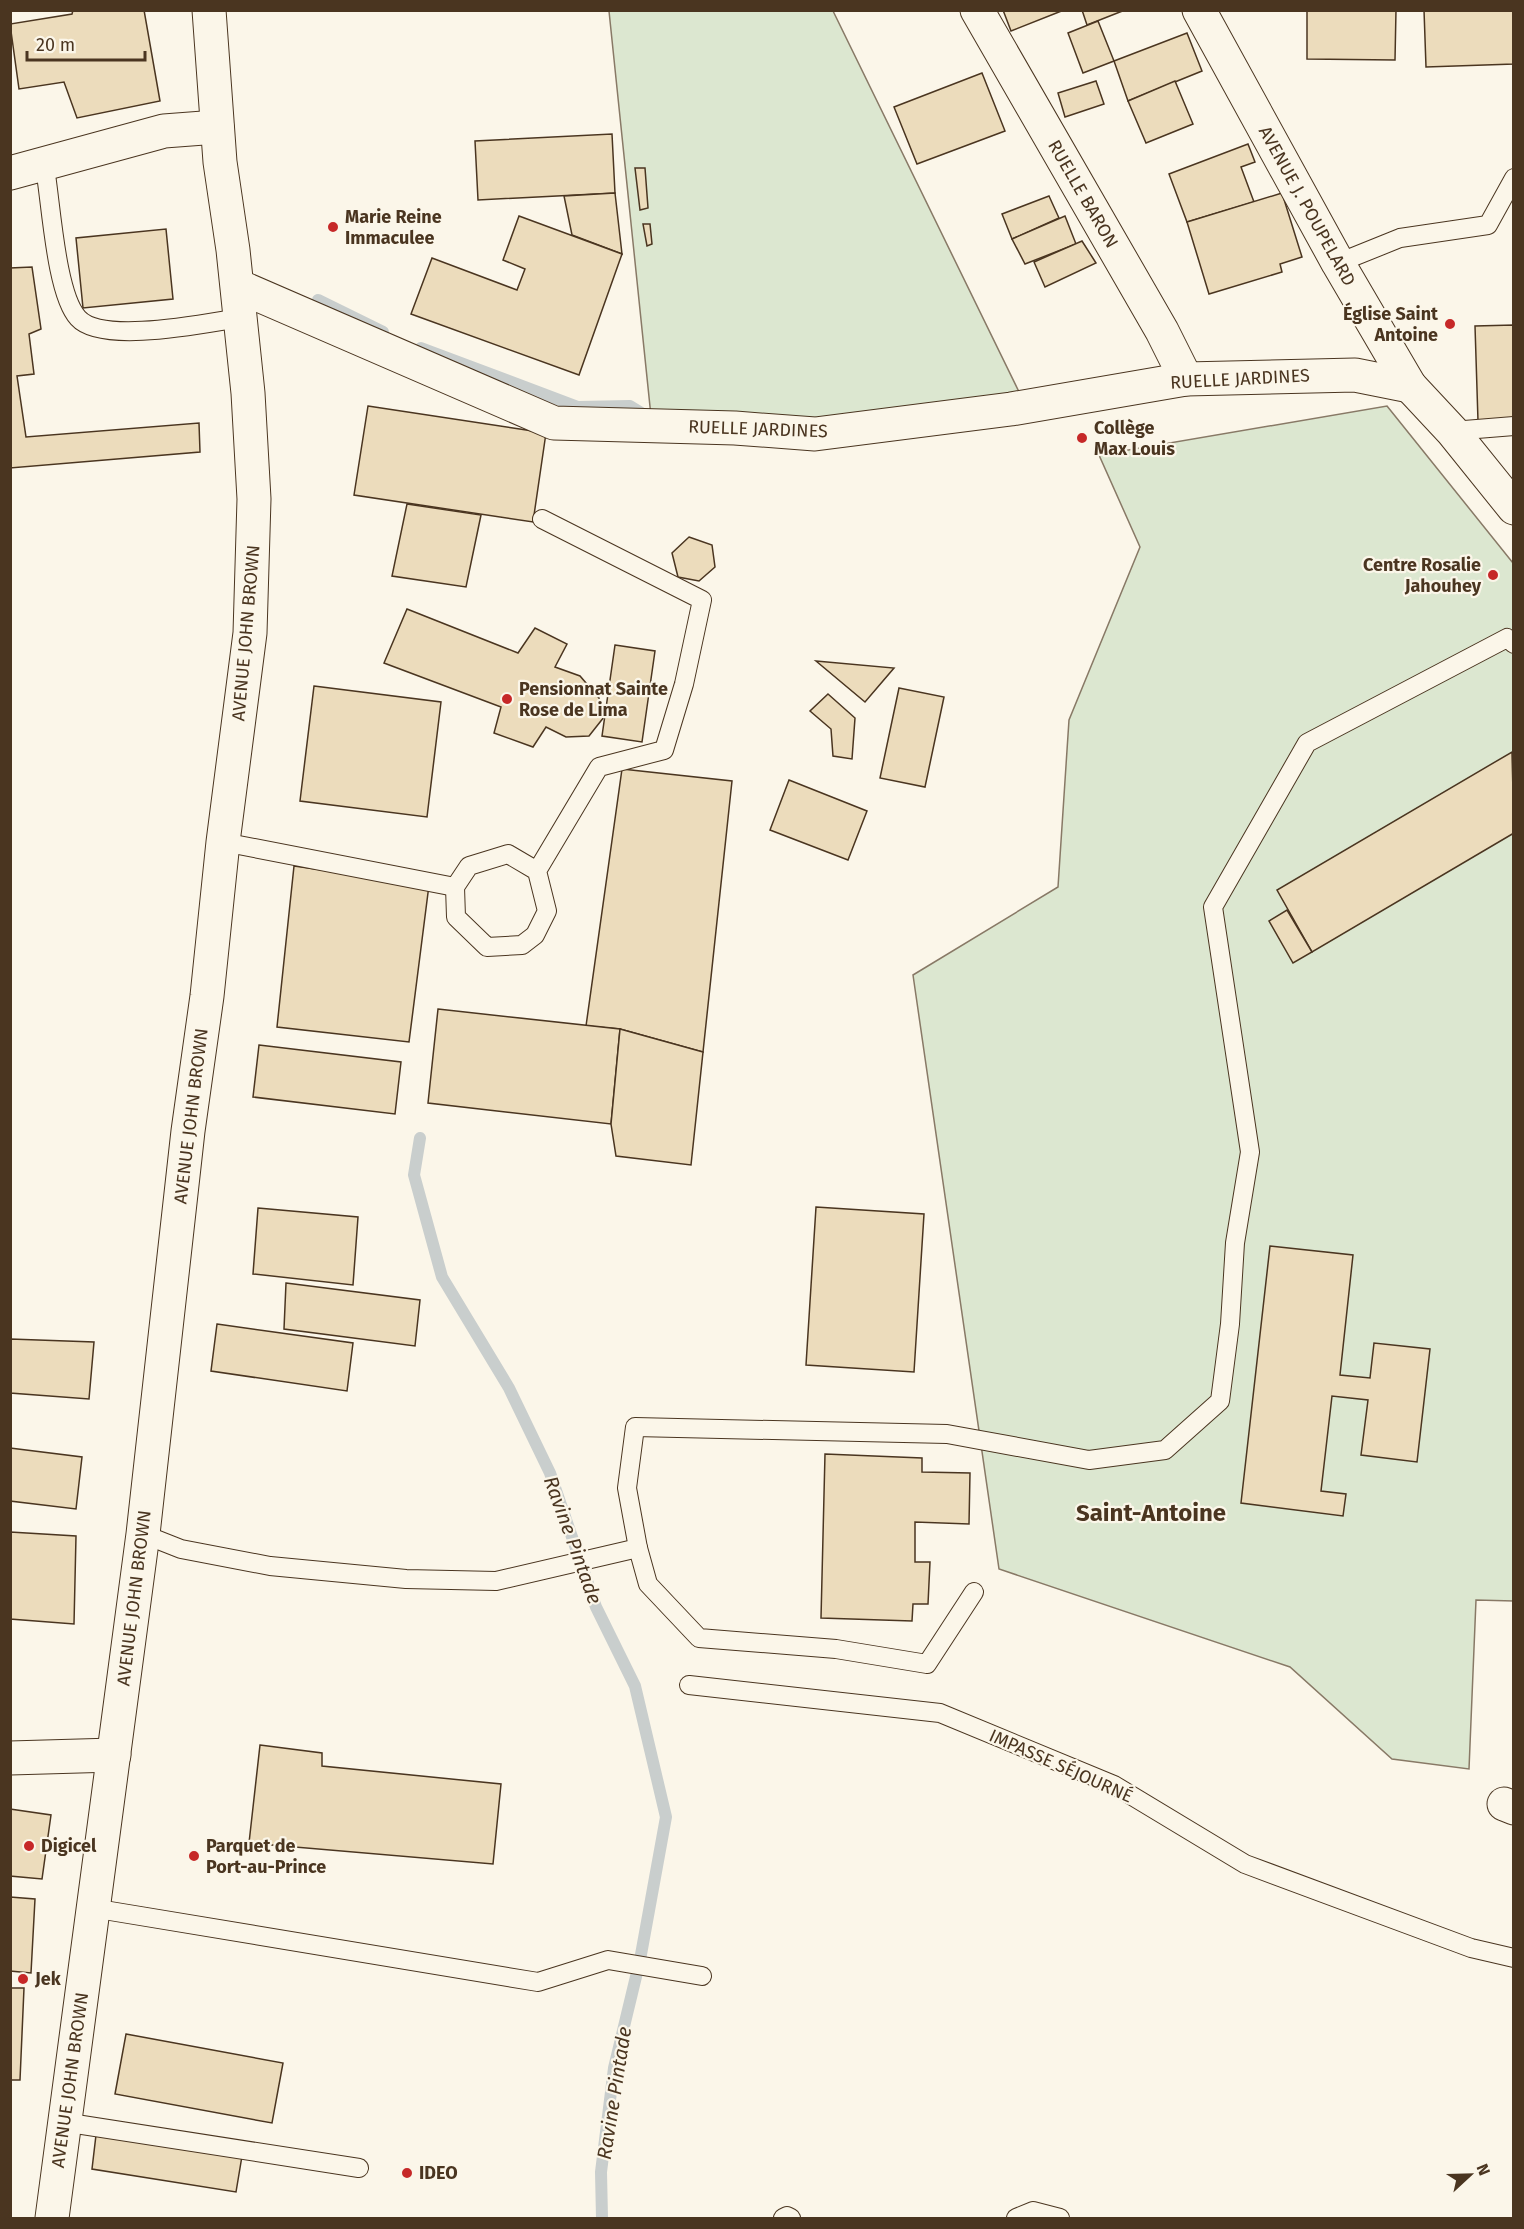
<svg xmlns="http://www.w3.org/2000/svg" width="1524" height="2229" viewBox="0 0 1524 2229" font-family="'Fira Sans',sans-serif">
<rect width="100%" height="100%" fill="#fbf6e9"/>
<g fill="#dce7d0" stroke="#887966" stroke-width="1.5">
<path d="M 609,11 L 833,11 L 1023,400 L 812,427 L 651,416 Z"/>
<path d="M 1387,406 L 1513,563 L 1514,1601 L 1476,1600 L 1469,1769 L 1392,1759 L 1290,1667 L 999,1569 L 913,975 L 1058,887 L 1069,720 L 1140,547 L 1099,455 Z"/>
</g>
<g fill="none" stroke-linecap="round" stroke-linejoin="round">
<g stroke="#c9cecd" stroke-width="12">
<path d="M 318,300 L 383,332"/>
<path d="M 421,348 L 578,407 L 630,406 L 648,417"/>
<path d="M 420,1138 L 414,1175 L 442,1277 L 509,1388 L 550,1473 L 596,1607 L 635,1686 L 666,1817 L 640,1960 L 614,2068 L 601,2172 L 602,2218"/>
</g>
</g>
<g fill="#ecdcbc" stroke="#4a3520" stroke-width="1.5">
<path d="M 73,10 L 144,10 L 160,101 L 77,118 L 64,82 L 19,89 L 10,24 L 72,14 Z"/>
<path d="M 1003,10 L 1064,10 L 1011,31 Z"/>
<path d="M 1082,10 L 1125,10 L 1087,25 Z"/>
<path d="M 1307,10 L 1396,10 L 1395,60 L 1307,59 Z"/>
<path d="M 1424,10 L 1514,10 L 1514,64 L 1426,67 Z"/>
<path d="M 1098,21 L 1114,61 L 1083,73 L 1068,33 Z"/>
<path d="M 1187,33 L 1202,71 L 1128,101 L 1114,61 Z"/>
<path d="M 982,73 L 1005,131 L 917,164 L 894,107 Z"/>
<path d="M 1096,81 L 1104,104 L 1065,117 L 1058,93 Z"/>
<path d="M 1175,81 L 1193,124 L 1146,143 L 1128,101 Z"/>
<path d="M 612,134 L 615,193 L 478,200 L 475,141 Z"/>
<path d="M 1248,144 L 1255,162 L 1241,167 L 1254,202 L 1187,222 L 1169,174 Z"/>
<path d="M 635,168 L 645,168 L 648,208 L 640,210 Z"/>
<path d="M 615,193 L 622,254 L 572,235 L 564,196 Z"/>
<path d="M 1282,193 L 1302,257 L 1280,264 L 1282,272 L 1209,294 L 1187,222 Z"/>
<path d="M 1049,196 L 1059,218 L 1012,239 L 1002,214 Z"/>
<path d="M 519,216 L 622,254 L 579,375 L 411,314 L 432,258 L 517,290 L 525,269 L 503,260 Z"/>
<path d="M 1065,216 L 1076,244 L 1025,264 L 1012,239 Z"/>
<path d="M 643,224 L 650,224 L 652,244 L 647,246 Z"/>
<path d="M 166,229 L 173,299 L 83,308 L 76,238 Z"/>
<path d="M 1082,241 L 1096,263 L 1045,287 L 1034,262 Z"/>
<path d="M 32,267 L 41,329 L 29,334 L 34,374 L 17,376 L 26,437 L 199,423 L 200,452 L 10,468 L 10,268 Z"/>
<path d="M 1514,325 L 1514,420 L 1478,421 L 1475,326 Z"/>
<path d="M 368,406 L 546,433 L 533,522 L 354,495 Z"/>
<path d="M 407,504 L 481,515 L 466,587 L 392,576 Z"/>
<path d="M 689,537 L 712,545 L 715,567 L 699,581 L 678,577 L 672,553 Z"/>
<path d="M 407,609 L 518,653 L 535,628 L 567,644 L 555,667 L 580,676 L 599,698 L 604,717 L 589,736 L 566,737 L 546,727 L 533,747 L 494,733 L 501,707 L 384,663 Z"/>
<path d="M 615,645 L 655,651 L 642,742 L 602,736 Z"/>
<path d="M 816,661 L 894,668 L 865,702 Z"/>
<path d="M 314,686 L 441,702 L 427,817 L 300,801 Z"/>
<path d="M 899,688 L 944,697 L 925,787 L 880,778 Z"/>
<path d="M 828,694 L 855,718 L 852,759 L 833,756 L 831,729 L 810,711 Z"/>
<path d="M 1512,752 L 1514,833 L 1312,952 L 1277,890 Z"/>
<path d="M 622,769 L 732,781 L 703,1052 L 620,1029 L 586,1026 Z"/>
<path d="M 789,780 L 867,811 L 848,860 L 770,830 Z"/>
<path d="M 294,866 L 429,885 L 409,1042 L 277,1027 Z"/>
<path d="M 1287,910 L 1312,952 L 1293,963 L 1269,921 Z"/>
<path d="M 438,1009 L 620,1029 L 611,1124 L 428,1103 Z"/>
<path d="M 620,1029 L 703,1052 L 691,1165 L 616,1156 L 611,1124 Z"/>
<path d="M 259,1045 L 401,1062 L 395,1114 L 253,1097 Z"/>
<path d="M 816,1207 L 924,1214 L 914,1372 L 806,1365 Z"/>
<path d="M 258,1208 L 358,1217 L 353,1285 L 253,1274 Z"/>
<path d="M 1270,1246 L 1353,1255 L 1340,1375 L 1370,1378 L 1374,1343 L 1430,1349 L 1417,1462 L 1361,1455 L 1368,1400 L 1332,1396 L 1321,1491 L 1346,1494 L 1343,1516 L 1241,1503 Z"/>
<path d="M 286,1283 L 420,1300 L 415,1346 L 284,1329 Z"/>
<path d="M 217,1324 L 353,1343 L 347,1391 L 211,1371 Z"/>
<path d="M 10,1339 L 94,1342 L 89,1399 L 10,1393 Z"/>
<path d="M 10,1448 L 82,1457 L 76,1509 L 10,1501 Z"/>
<path d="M 825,1454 L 922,1458 L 922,1472 L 970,1473 L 969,1524 L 915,1522 L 915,1562 L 930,1562 L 928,1604 L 913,1604 L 912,1621 L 821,1618 Z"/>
<path d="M 10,1532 L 76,1536 L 74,1624 L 10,1619 Z"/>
<path d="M 260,1745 L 322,1753 L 322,1766 L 501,1784 L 493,1864 L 249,1843 Z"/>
<path d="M 10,1809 L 51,1815 L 42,1879 L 10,1876 Z"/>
<path d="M 10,1897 L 35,1899 L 31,1973 L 10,1971 Z"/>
<path d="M 10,1988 L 24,1988 L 20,2080 L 10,2080 Z"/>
<path d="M 126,2034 L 283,2063 L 272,2123 L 115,2094 Z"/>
<path d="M 96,2135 L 242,2156 L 236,2192 L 92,2169 Z"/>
</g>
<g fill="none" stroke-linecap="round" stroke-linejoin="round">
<g stroke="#4a3520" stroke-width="20">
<g id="lane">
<path d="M 44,162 C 51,198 55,293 78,318 C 102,345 206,323 240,318"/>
<path d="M 1338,263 L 1400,238 L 1488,225 L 1514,178"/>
<path d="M 1452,431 L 1514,426"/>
<path d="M 223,842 L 455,887"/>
<path d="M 537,871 L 508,854 L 469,866 L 455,887 L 456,917 L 487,947 L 522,945 L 535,935 L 547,911 L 537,871 L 599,767 L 664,750 L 684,684 L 702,600 L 542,519"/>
<path d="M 143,1534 L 181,1549 L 270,1566 L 406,1579 L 496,1581 L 638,1548 L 648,1584 L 699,1638 L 836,1649 L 927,1664 L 974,1592"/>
<path d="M 638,1548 L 627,1488 L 635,1427 L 947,1434 L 1089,1460 L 1165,1450 L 1220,1401 L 1230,1324 L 1235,1243 L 1250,1152 L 1213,907 L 1307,743 L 1507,638 L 1514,644"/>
<path d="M 689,1685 L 940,1713 L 1114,1785 L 1245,1864 L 1471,1948 L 1514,1958"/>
<path d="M 92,1908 L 538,1982 L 608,1960 L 702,1976"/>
<path d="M 63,2122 L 359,2168"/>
<path d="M 783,2218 L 787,2216 L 791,2218"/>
<path d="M 1016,2218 L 1033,2211 L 1060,2218"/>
</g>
</g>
<g stroke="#4a3520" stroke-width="35">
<g id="street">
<path d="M 977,10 L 1162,331 L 1186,379"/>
<path d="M 1199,10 L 1338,263 L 1410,386 L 1452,431 L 1514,508"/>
<path d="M 238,286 L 554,423 L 735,428 L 815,434 L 1011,409 L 1186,379 L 1355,375 L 1410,386"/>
<path d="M 10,1758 L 114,1755"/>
<path d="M 1504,1804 L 1514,1808"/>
</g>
</g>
<g stroke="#4a3520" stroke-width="35">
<g id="secondary">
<path d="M 10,173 L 164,131 L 217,127"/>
<path d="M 52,2218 L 143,1534 L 188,1131 L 207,996 L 223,842 L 250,633 L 254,499 L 248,393 L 233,250 L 220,162 L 209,10"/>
</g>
</g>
<use href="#lane" stroke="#fbf6e9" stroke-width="18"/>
<use href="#street" stroke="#fbf6e9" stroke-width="33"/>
<use href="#secondary" stroke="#fbf6e9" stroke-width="33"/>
</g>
<g fill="#c62828" stroke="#fbf6e9" stroke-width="2">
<circle cx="333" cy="227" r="6"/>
<circle cx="1450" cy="324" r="6"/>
<circle cx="1082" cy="438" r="6"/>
<circle cx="1493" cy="575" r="6"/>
<circle cx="507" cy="699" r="6"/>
<circle cx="29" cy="1846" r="6"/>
<circle cx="194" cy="1856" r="6"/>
<circle cx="23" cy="1979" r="6"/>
<circle cx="407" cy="2173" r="6"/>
</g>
<g text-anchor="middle" stroke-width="4.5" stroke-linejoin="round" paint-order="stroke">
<g font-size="18" fill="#4a3520" stroke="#fbf6e9">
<text transform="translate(1083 194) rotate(60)" y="6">RUELLE BARON</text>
<text transform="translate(1307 206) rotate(61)" y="6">AVENUE J. POUPELARD</text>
<text transform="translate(1240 379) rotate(-3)" y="6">RUELLE JARDINES</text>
<text transform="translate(758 429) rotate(2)" y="6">RUELLE JARDINES</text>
<text transform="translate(246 633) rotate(-85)" y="6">AVENUE JOHN BROWN</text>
<text transform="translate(191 1116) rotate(-83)" y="6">AVENUE JOHN BROWN</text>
<text transform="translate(134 1598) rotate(-83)" y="6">AVENUE JOHN BROWN</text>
<text transform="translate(1061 1766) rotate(24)" y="6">IMPASSE SÉJOURNÉ</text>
<text transform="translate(70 2080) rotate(-82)" y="6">AVENUE JOHN BROWN</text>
</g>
<g font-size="18" font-weight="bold" fill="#4a3520" stroke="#fbf6e9" text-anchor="start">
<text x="345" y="223">Marie Reine<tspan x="345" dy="21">Immaculee</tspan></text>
<text x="1438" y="320" text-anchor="end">Église Saint<tspan x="1438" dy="21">Antoine</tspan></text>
<text x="1094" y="434">Collège<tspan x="1094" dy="21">Max Louis</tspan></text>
<text x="1481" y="571" text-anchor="end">Centre Rosalie<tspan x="1481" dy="21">Jahouhey</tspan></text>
<text x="519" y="695">Pensionnat Sainte<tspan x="519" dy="21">Rose de Lima</tspan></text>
<text x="41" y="1852">Digicel</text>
<text x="206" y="1852">Parquet de<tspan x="206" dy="21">Port-au-Prince</tspan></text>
<text x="35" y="1985">Jek</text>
<text x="419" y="2179">IDEO</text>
</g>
<g font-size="20" font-style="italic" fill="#4a3520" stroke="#fbf6e9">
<text transform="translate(573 1540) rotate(70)" y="7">Ravine Pintade</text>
<text transform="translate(614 2093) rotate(-81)" y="7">Ravine Pintade</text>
</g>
<g font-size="24" font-weight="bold" fill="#4a3520" stroke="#fbf6e9">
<text x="1151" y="1521">Saint-Antoine</text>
</g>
</g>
<rect width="1524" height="2229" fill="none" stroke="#4a3520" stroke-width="24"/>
<g transform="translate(1470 2175) rotate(68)" stroke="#fbf6e9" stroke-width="4.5" paint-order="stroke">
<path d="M0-4.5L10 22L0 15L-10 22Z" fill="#4a3520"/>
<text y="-9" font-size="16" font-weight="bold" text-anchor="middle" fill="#4a3520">N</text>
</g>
<path d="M27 51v9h118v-9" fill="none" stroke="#4a3520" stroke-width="3"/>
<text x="36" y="51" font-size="18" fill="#4a3520" stroke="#fbf6e9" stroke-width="4.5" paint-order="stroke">20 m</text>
</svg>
